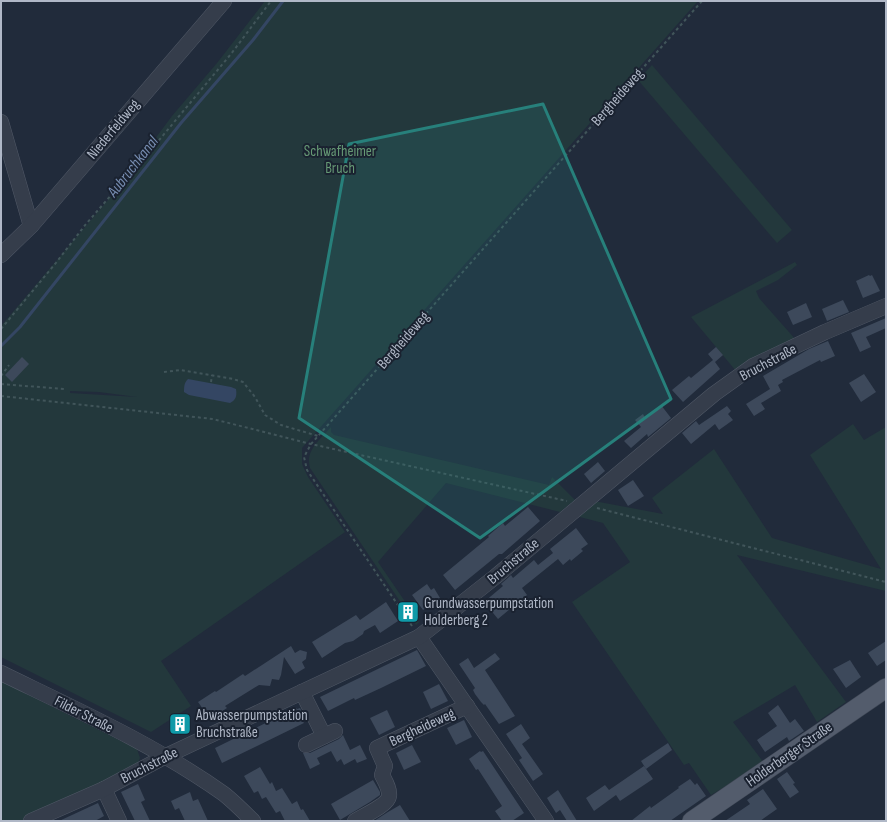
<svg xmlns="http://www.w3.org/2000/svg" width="887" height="822" viewBox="0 0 887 822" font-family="'Sofia Sans Condensed',sans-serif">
<rect width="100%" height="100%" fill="#212b3b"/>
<g fill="#23383c" fill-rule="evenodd">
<path d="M 265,1 L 698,1 L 302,448 L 302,464 L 308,477 L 345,532 L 161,661 L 191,706 L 151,732 L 1,657 L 1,326 L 119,187 L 172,116 L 217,63 ZM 70,391 L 99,392 L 137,397 L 70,393 Z"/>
<path d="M 652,65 L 792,230 L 777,243 L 638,80 Z"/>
<path d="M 795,262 L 797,265 L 778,280 L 756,291 L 759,298 L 796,340 L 736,371 L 691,317 Z"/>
<path d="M 853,424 L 864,440 L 886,427 L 886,591 L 737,555 L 846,702 L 817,722 L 795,685 L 733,722 L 764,763 L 711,795 L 689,763 L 684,765 L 572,602 L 630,562 L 603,523 L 572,515 L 594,501 L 663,514 L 652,498 L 714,449 L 772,538 L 881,569 L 810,455 Z"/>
<path d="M 331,427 L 331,432 L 334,435 L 549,485 L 552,477 L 575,500 L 560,512 L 446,483 L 378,562 L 419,622 L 416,625 L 310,468 C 305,450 320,440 331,427 Z"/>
<path d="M 1,681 L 137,749 L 140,758 L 137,765 L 98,788 L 23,820 L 1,821 Z"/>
</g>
<path fill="#344663" d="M 188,379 L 231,387 L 236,389 C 237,396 236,400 230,403 L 189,395 L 184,392 C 184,387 184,383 188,379 Z"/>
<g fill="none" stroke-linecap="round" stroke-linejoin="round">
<path stroke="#344663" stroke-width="3" d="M 1,346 L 20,327 L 181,123 L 253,40 L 283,1"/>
</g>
<g fill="#3d495b">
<path d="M 869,275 L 870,276 L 872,275 L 880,291 L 863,298 L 856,281 Z"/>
<path d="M 843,300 L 849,312 L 827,321 L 822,309 Z"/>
<path d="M 806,303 L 812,317 L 793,325 L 787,312 Z"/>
<path d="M 886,318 L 886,328 L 866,337 L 871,347 L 860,352 L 851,333 Z"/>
<path d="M 828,341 L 835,356 L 821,362 L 820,360 L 782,380 L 783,382 L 778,385 L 781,391 L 761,403 L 765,409 L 754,416 L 746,404 L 770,389 L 763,376 L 809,349 Z"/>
<path d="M 716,347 L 723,355 L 715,362 L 720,369 L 683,402 L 672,390 L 689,376 L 691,378 L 713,360 L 708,354 Z"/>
<path d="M 22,357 L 29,364 L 12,382 L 5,375 Z"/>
<path d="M 864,374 L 876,392 L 861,402 L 849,383 Z"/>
<path d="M 661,405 L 671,418 L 648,437 L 647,434 L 631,448 L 624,441 L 641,427 L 635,420 L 643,414 L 645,418 Z"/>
<path d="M 727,406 L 731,411 L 728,414 L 733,420 L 719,430 L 715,424 L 691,444 L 682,433 L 696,421 L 699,425 Z"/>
<path d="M 598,462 L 605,471 L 591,483 L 584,474 Z"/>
<path d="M 633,480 L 644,496 L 628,506 L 618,490 Z"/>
<path d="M 528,507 L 540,521 L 502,554 L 499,554 L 455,590 L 443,575 L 489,537 L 488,536 L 503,523 L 505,526 Z"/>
<path d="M 576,528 L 588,544 L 581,549 L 583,551 L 571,561 L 570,559 L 563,565 L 558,559 L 522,588 L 527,595 L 498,619 L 484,602 L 503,586 L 501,584 L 511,575 L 513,578 L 534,560 L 538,565 L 553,553 L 550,549 Z"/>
<path d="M 427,584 L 431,590 L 434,588 L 440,598 L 423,610 L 412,595 Z"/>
<path d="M 386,602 L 398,621 L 380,633 L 375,625 L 364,631 L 363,634 L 353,641 L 345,643 L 322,658 L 312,642 L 356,615 L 360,620 Z"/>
<path d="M 886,641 L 886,660 L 877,666 L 868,653 Z"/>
<path d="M 291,646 L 295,653 L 300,650 L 307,652 L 306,659 L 302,662 L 305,668 L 295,674 L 284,657 L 281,675 L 279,680 L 272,679 L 270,686 L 259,685 L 225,706 L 227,708 L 210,719 L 198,702 L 215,691 L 216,692 L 243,674 L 245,676 Z"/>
<path d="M 417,650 L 426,666 L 381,688 L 355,700 L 354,698 L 328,711 L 320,697 Z"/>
<path d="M 495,653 L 500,659 L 485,670 L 515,716 L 499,724 L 485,704 L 484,705 L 481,702 L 475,694 L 473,690 L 475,688 L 459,664 L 468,658 L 474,668 Z"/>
<path d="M 850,660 L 861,677 L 846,688 L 833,669 Z"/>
<path d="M 439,684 L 448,701 L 431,709 L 423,692 Z"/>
<path d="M 778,705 L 790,723 L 795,719 L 804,731 L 789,741 L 787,737 L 765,752 L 757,740 L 777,726 L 768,713 Z"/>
<path d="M 296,708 L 297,709 L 300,708 L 305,718 L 302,720 L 304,723 L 222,763 L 215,748 Z"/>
<path d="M 387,710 L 395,727 L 379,735 L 370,718 Z"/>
<path d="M 464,720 L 472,737 L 456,745 L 447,728 Z"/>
<path d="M 521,724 L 530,738 L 522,744 L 543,774 L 533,781 L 519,760 L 522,758 L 506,734 Z"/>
<path d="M 343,735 L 350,750 L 360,745 L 367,759 L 357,763 L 355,759 L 344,765 L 341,759 L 337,762 L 331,751 L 317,758 L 320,764 L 310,769 L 303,753 L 310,753 L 339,739 Z"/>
<path d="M 668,743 L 672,750 L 646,769 L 641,761 Z"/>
<path d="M 412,745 L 421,762 L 404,770 L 396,753 Z"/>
<path d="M 480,751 L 481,752 L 483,751 L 524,813 L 512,821 L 502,821 L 495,811 L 502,806 L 478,769 L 476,770 L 469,759 Z"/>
<path d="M 644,766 L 653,779 L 620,801 L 616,795 L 594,811 L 586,798 L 605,785 L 609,790 Z"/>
<path d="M 260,767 L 270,784 L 272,782 L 276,791 L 282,788 L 292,804 L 297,801 L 301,810 L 303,809 L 310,821 L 285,821 L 280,811 L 276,813 L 266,797 L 262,799 L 258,791 L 254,793 L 244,776 Z"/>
<path d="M 787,772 L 795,783 L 793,784 L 799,792 L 790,798 L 777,779 Z"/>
<path d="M 690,779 L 695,785 L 697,783 L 706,796 L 670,821 L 631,821 L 650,806 L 651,808 L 679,788 L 678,787 Z"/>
<path d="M 373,780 L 380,792 L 380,795 L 370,802 L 340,820 L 331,804 Z"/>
<path d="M 138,784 L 145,800 L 141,802 L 150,821 L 135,821 L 121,792 Z"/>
<path d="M 763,789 L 777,809 L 760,821 L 725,821 L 750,804 L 747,800 Z"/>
<path d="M 558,790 L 577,821 L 567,821 L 560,810 L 556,813 L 547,798 Z"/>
<path d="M 190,792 L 193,801 L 198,799 L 208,821 L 185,821 L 179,808 L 175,810 L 171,801 Z"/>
<path d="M 98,803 L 104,816 L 95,821 L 59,821 Z"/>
<path d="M 400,805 L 410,821 L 374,821 L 388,812 Z"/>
</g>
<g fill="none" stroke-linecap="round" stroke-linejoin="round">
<g stroke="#505866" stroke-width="16">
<g id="minor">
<path d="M 1,122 L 31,226"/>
<path d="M 1,255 L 31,226 L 224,1"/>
<path d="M 419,637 L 546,821"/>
<path d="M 1,673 C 77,710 155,745 224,794 C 234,802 244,812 253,821"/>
<path d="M 302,692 L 324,736"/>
<path d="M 306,745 L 335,731"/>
<path d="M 104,789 L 119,821"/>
<path d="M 31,821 L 104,789 L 166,756 L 419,637 L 495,577 L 714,394 L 753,366 L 825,332 L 886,306"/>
<path d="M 355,821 C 363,816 388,805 389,796 C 390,789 385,781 382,775 L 385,766 L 377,748 L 467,706"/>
</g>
</g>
<g stroke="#3e4654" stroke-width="20">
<path id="major" d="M 692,821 L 886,688"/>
</g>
<g stroke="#41555a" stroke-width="2" stroke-dasharray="3 3" stroke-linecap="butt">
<path d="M 1,329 L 55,264 L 86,224 L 160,139 L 231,54 L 271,1"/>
<path d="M 164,372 L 180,370 L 233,379 L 243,382 L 255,397 L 265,415 L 281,425 L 318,436"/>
<path d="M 1,376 L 9,365"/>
<path d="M 211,382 L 212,375"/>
<path d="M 1,384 L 64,389"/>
<path d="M 1,396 L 213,419 L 311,444 L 567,501"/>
<path d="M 597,508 L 886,582"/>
<path d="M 412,626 L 307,470 L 304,457 L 311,444 L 702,1"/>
</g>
<use href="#minor" stroke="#353d4b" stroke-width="15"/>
<use href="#major" stroke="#535c6c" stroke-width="19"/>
</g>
<path fill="#27807b" fill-opacity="0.2" stroke="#27807b" stroke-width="3" stroke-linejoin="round" d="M 543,104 L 671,399 L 480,538 L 299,418 L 349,144 Z"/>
<defs>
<g id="building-square" transform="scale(1.15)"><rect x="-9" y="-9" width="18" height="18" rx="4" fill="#0f9aa8" stroke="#1a2230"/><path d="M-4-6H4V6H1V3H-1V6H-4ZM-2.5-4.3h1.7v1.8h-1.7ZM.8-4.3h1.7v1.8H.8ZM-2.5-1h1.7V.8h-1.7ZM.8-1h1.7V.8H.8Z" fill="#fff"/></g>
</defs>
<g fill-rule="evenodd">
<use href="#building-square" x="408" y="612"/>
<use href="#building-square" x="180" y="724"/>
</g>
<g text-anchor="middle" stroke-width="4" stroke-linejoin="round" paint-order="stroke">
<g font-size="15" fill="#b0b8c7" stroke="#1a2230">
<text transform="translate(617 97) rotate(-49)" y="5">Bergheideweg</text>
<text transform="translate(113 129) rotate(-50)" y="5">Niederfeldweg</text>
<text transform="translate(403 340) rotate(-49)" y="5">Bergheideweg</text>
<text transform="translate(768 362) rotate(-28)" y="5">Bruchstraße</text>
<text transform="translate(513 561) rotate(-40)" y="5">Bruchstraße</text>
<text transform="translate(84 714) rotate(27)" y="5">Filder Straße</text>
<text transform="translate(422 727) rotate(-25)" y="5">Bergheideweg</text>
<text transform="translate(789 754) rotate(-35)" y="5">Holderberger Straße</text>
<text transform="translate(149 765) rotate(-27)" y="5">Bruchstraße</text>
</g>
<g font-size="15" fill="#669975" stroke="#1a2230">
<text x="340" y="156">Schwafheimer<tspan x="340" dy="17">Bruch</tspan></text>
</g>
<g font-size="15" fill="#b0b8c7" stroke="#1a2230" text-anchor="start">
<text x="424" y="608">Grundwasserpumpstation<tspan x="424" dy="17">Holderberg 2</tspan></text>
<text x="196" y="720">Abwasserpumpstation<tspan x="196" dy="17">Bruchstraße</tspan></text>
</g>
<g font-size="16" font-style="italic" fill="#778db1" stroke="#1a2230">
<text transform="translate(132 166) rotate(-52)" y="6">Aubruchkanal</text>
</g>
</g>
<rect width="887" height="822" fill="none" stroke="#b0b8c7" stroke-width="4"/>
</svg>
